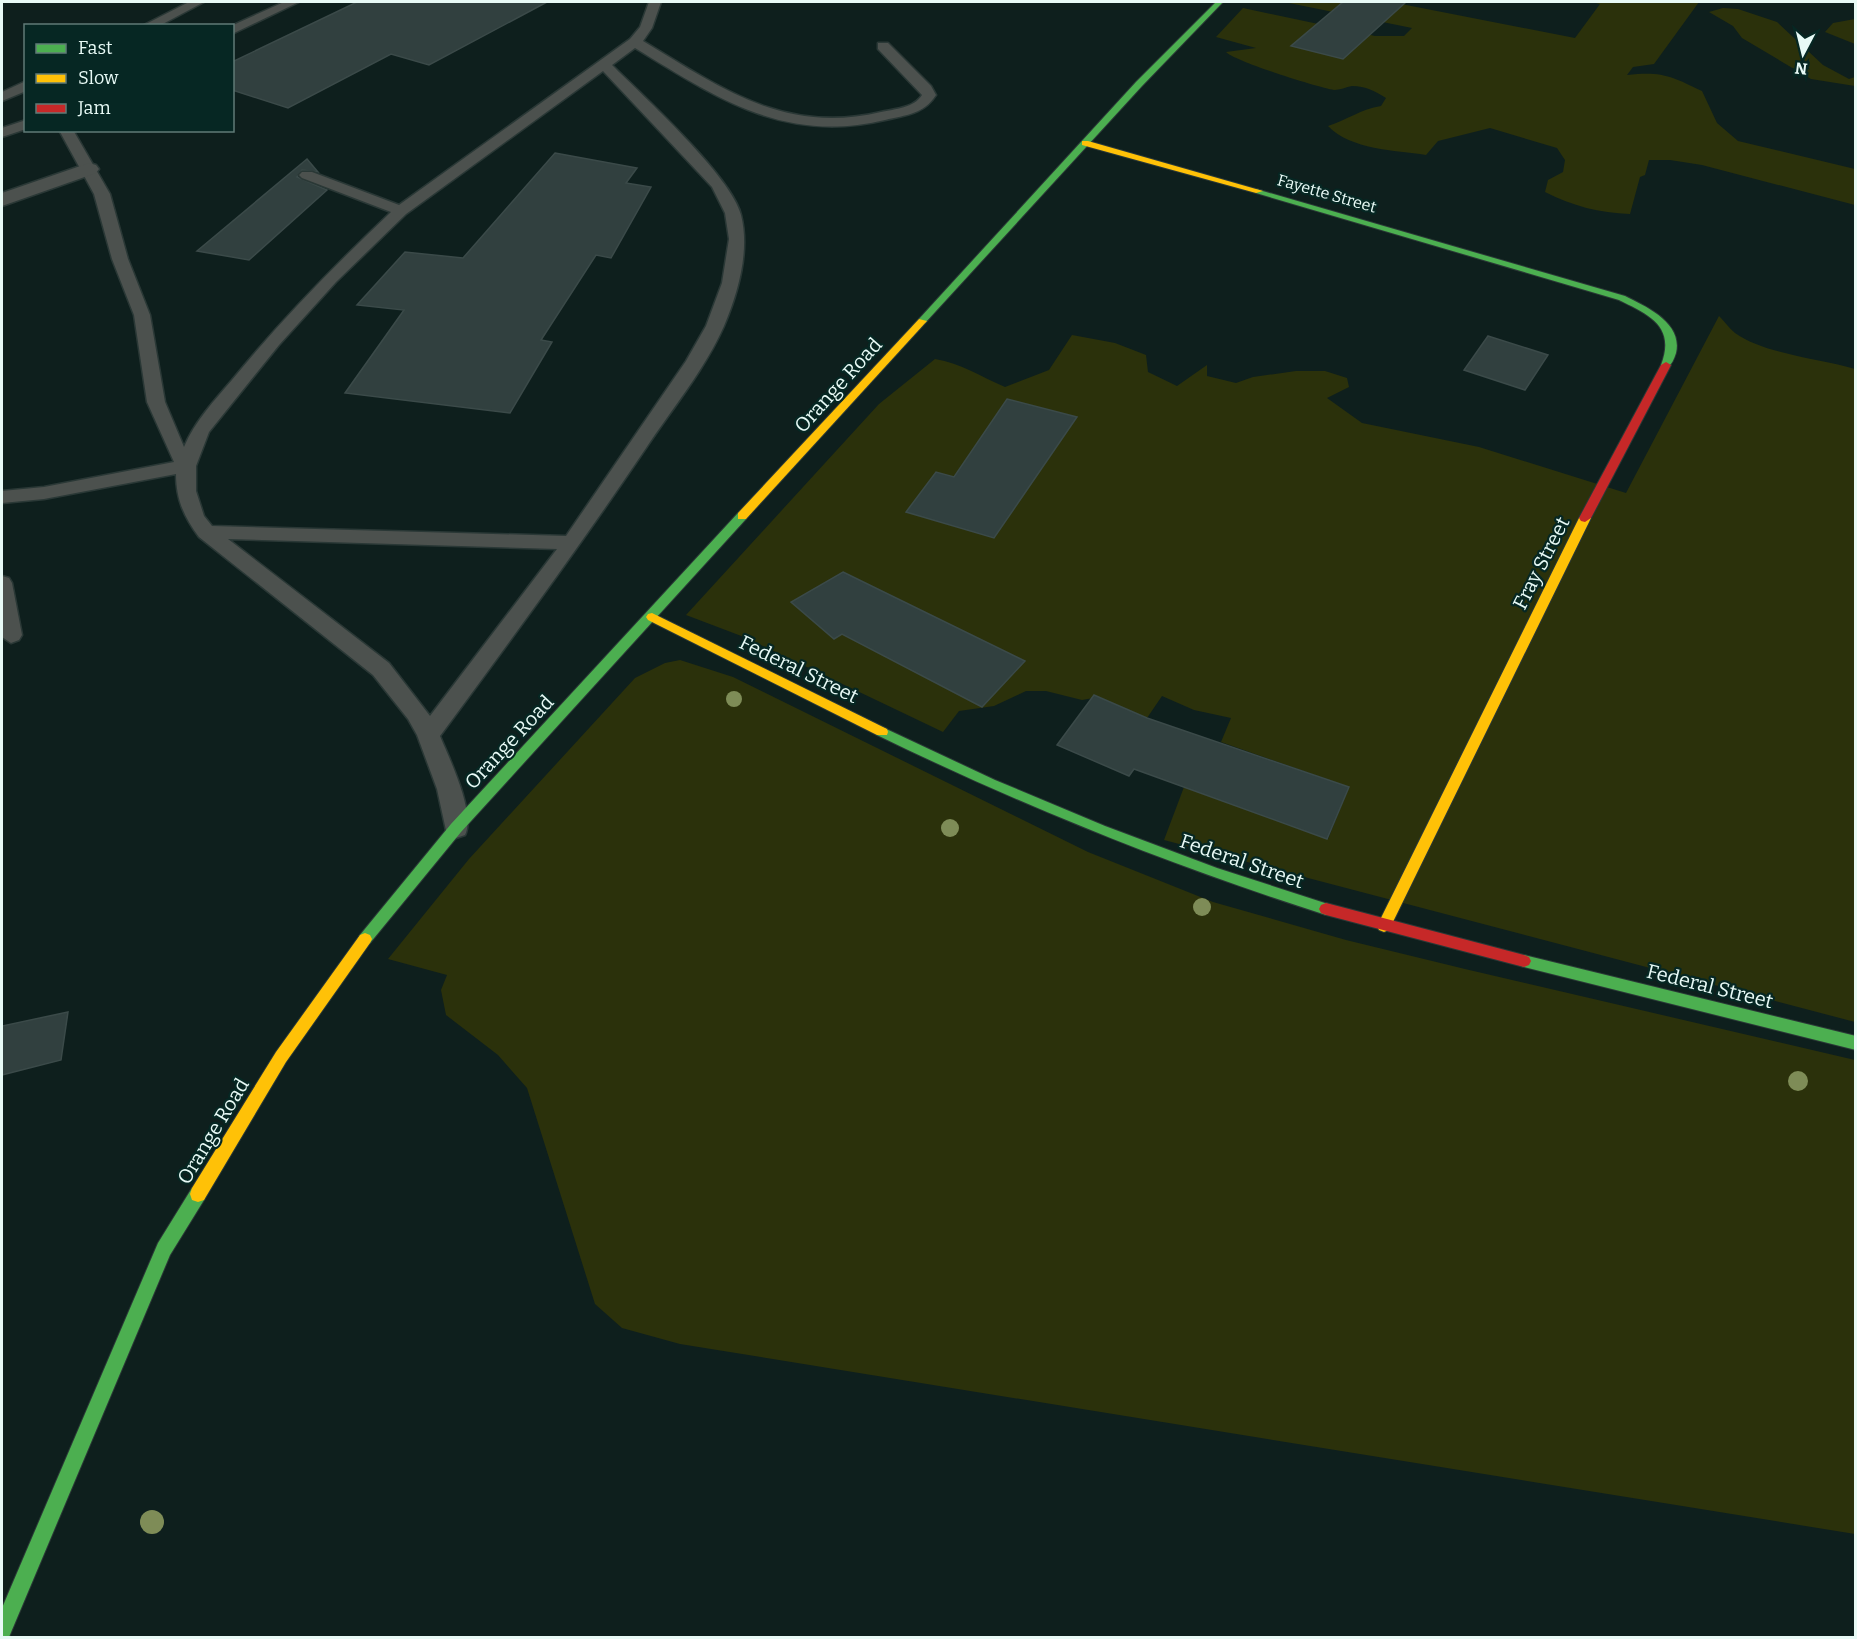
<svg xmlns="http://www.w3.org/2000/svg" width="1857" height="1639" viewBox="0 0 1857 1639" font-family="Bitter,serif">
<rect width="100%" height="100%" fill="#0e1f1d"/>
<g fill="#2b310b">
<path d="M 1284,2 L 1391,2 L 1575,38 L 1600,4 L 1592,2 L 1699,2 L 1654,64 L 1633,67 L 1627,75 C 1662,71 1671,76 1702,91 L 1717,123 L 1738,141 L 1855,169 L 1855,205 L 1702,165 L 1670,160 L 1649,160 L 1645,175 L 1640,177 L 1630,214 C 1599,213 1573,206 1545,192 L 1548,180 L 1563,172 L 1565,160 L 1557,148 L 1490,128 L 1438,141 L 1426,155 C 1395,150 1351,150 1328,126 C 1347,120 1361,109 1381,106 L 1386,98 C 1375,91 1366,86 1352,86 C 1346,87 1340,90 1334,90 C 1319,88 1234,61 1226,52 L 1256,48 L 1216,37 L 1243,8 L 1375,36 L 1404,36 L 1412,28 Z"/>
<path d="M 1723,8 L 1738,9 L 1777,22 L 1823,65 L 1849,79 L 1855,77 L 1855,86 L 1811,79 L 1742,38 L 1733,26 L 1709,12 Z"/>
<path d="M 1855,19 L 1855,44 L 1825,32 L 1833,23 Z"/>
<path d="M 1719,316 C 1724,321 1729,328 1735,333 C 1764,354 1821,359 1855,369 L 1855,1022 L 1164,840 L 1184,787 L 1328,839 L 1349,787 L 1221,742 L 1231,718 L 1194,710 L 1162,696 L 1147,718 L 1099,697 L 1082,700 L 1046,691 L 1026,691 L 994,706 L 959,711 L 943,732 L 744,637 L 686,615 L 879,404 L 935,359 C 961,363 981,377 1005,387 L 1049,370 L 1072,335 L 1115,343 L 1146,355 L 1148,372 L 1177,386 L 1207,365 L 1207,376 L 1236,383 L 1253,377 L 1296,371 L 1325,371 L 1347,378 L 1349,387 L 1327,398 L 1362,423 L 1479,447 L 1626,493 Z"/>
<path d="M 680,660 L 733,677 L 1088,852 L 1213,902 L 1346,940 L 1465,969 L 1855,1060 L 1855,1534 L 680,1344 L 622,1328 L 595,1304 L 527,1088 L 498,1055 L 446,1015 L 441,990 L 447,975 L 388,959 L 469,859 L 635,678 L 665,663 Z"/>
</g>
<g fill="#31403f" stroke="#3b4a49" stroke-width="1.5">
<path d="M 357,2 L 547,2 L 429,65 L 391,54 L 288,108 L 232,90 L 232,62 Z"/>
<path d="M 1343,2 L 1406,2 L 1343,59 L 1291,46 Z"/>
<path d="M 555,153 L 637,168 L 626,183 L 651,187 L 611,258 L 596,255 L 541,340 L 552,342 L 510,413 L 345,393 L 404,310 L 357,305 L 405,252 L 463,258 Z"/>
<path d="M 307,159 L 318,172 L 302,170 L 297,177 L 327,190 L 249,260 L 197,251 Z"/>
<path d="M 1488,336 L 1548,355 L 1525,390 L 1464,370 Z"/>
<path d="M 1007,399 L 1077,417 L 994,538 L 906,512 L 936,472 L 954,477 Z"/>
<path d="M 843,572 L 1025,661 L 982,707 L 842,634 L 834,639 L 791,602 Z"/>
<path d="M 1094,695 L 1147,718 L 1349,787 L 1327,839 L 1134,769 L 1129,776 L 1057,745 Z"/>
<path d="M 68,1012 L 61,1060 L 2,1075 L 2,1026 Z"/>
</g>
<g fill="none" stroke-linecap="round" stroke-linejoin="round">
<g stroke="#2a3836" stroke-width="3">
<g id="lane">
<path d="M 189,2 L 204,2 L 159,26 L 142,26 Z"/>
<path d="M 284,2 L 299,2 L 232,34 L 231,26 Z"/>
<path d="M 649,2 L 661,2 L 652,28 L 643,41 C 721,88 785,135 881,112 C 895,109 914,108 922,95 L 878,49 L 878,43 L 888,43 L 931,86 L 936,95 C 924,114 906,115 885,120 C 784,144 717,98 635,48 L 612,65 C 643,96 732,177 741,215 C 750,251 738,293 724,326 C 705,369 672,409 646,448 C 580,546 510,641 440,736 C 449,758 476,813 465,835 L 456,838 L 447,835 L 437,789 L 417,735 L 408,719 L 373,675 L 199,537 C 184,517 176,499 176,474 L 44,499 L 2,503 L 2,491 L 44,487 L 174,462 L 147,402 L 134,315 L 112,259 L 94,194 L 59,130 L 73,130 L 110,194 L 128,259 L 150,315 L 165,402 L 184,447 C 195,421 214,401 232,380 C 281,320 334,266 391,212 L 302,178 L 299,175 L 302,172 L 312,172 L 399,205 L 630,39 L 640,27 ZM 603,71 L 712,187 L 725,213 L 729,239 L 722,283 L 706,326 L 686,361 L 566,536 L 212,526 L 204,516 L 196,491 L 196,466 L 209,432 L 279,345 L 336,282 L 406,214 ZM 228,539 L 557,549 L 430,716 L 389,663 Z"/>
<path d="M 26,81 L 26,91 L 2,101 L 2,92 Z"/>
<path d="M 26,120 L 26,129 L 2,137 L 2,128 Z"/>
<path d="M 2,576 L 9,578 L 12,583 L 22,635 L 19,640 L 11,643 L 2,637 Z"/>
</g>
</g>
<g stroke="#2a3836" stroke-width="3">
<path id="street" d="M 89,163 L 96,165 L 99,169 L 96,173 L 2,206 L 2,193 Z"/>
</g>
<g stroke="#2a3836" stroke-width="2">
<g id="fast">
<path d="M 1216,2 L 1223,2 L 1142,86 L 925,323 L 919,323 L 919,319 L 1136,82 Z"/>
<path d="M 1256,189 L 1625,296 C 1647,307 1683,323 1676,353 C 1674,359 1672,365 1666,368 L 1661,365 C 1676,326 1649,315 1619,300 L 1256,193 Z"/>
<path d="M 742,512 L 746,513 L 746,519 L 461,832 L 370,943 L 365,945 L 360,943 L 358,939 L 360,935 L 451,824 L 738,513 Z"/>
<path d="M 882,727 L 995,780 L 1105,826 L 1217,868 L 1331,905 L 1333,909 L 1331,913 L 1326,915 C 1172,866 1023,806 877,735 L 876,732 Z"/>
<path d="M 1524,955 L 1856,1036 L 1856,1050 L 1524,967 L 1519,965 L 1517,961 L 1519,957 Z"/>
<path d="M 198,1186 L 204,1188 L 206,1194 L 204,1200 L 170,1255 L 9,1637 L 2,1638 L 2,1608 L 158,1243 L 192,1188 Z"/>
</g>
</g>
<g stroke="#2a3836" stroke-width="2">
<g id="slow">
<path d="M 1082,141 L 1088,141 L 1263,191 L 1256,193 L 1082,145 Z"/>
<path d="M 919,319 L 927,321 L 746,519 L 738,519 L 738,513 Z"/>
<path d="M 1585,514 L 1591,518 L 1389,930 L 1384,932 L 1379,930 L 1377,926 L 1379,922 L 1579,518 Z"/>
<path d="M 652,613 L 887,729 L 888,732 L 887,735 L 877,735 L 648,620 L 646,617 L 648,614 Z"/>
<path d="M 365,933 L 370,935 L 372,939 L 370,943 L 286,1062 L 204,1200 L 198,1202 L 192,1200 L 190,1194 L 192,1188 L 276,1052 L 360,935 Z"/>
</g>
</g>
<g stroke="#2a3836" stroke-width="2">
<g id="jam">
<path d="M 1666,362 L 1671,365 L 1591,518 L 1585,522 L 1581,521 L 1579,518 L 1661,365 Z"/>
<path d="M 1326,903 L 1524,955 L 1529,957 L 1531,961 L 1529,965 L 1524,967 L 1326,915 L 1321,913 L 1319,909 L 1321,905 Z"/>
</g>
</g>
<use href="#lane" fill="#4c514e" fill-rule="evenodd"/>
<use href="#street" fill="#4c514e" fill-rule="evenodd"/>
<use href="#fast" fill="#4caf50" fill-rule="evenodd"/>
<use href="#slow" fill="#ffc107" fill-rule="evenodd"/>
<use href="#jam" fill="#c62828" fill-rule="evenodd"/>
</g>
<g fill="#7e8c57">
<circle cx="734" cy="699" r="8"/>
<circle cx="950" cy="828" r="9"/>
<circle cx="1202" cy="907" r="9"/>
<circle cx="1798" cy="1081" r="10"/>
<circle cx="152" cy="1522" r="12"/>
</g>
<g text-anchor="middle" stroke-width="4.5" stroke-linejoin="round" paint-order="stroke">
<g font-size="16" fill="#e8faf6" stroke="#062723">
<text transform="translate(1327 193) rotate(16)" y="6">Fayette Street</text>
</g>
<g font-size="20" fill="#e8faf6" stroke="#062723">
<text transform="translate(838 385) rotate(-48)" y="7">Orange Road</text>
<text transform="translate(1541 563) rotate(-63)" y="7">Fray Street</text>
<text transform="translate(799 669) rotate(26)" y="7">Federal Street</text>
<text transform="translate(509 742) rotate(-47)" y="7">Orange Road</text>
<text transform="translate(1242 861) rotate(19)" y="7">Federal Street</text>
<text transform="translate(1710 986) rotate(14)" y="7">Federal Street</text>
<text transform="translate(213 1131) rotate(-59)" y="7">Orange Road</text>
</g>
</g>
<rect width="1857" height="1639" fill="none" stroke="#e8faf6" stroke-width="6"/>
<rect x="24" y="24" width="210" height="108" fill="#062723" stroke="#607b77" stroke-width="1.5"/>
<rect x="36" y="44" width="30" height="9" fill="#4caf50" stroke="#607b77" stroke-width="1.5"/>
<text x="78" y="54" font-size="18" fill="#e8faf6">Fast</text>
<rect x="36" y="74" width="30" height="9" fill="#ffc107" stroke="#607b77" stroke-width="1.5"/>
<text x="78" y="84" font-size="18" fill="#e8faf6">Slow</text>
<rect x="36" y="104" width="30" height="9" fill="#c62828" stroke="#607b77" stroke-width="1.5"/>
<text x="78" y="114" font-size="18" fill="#e8faf6">Jam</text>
<g transform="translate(1803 54) rotate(187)" stroke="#062723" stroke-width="4.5" paint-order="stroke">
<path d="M0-4.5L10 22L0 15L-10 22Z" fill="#e8faf6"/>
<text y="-9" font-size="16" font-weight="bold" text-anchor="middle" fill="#e8faf6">N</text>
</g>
</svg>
